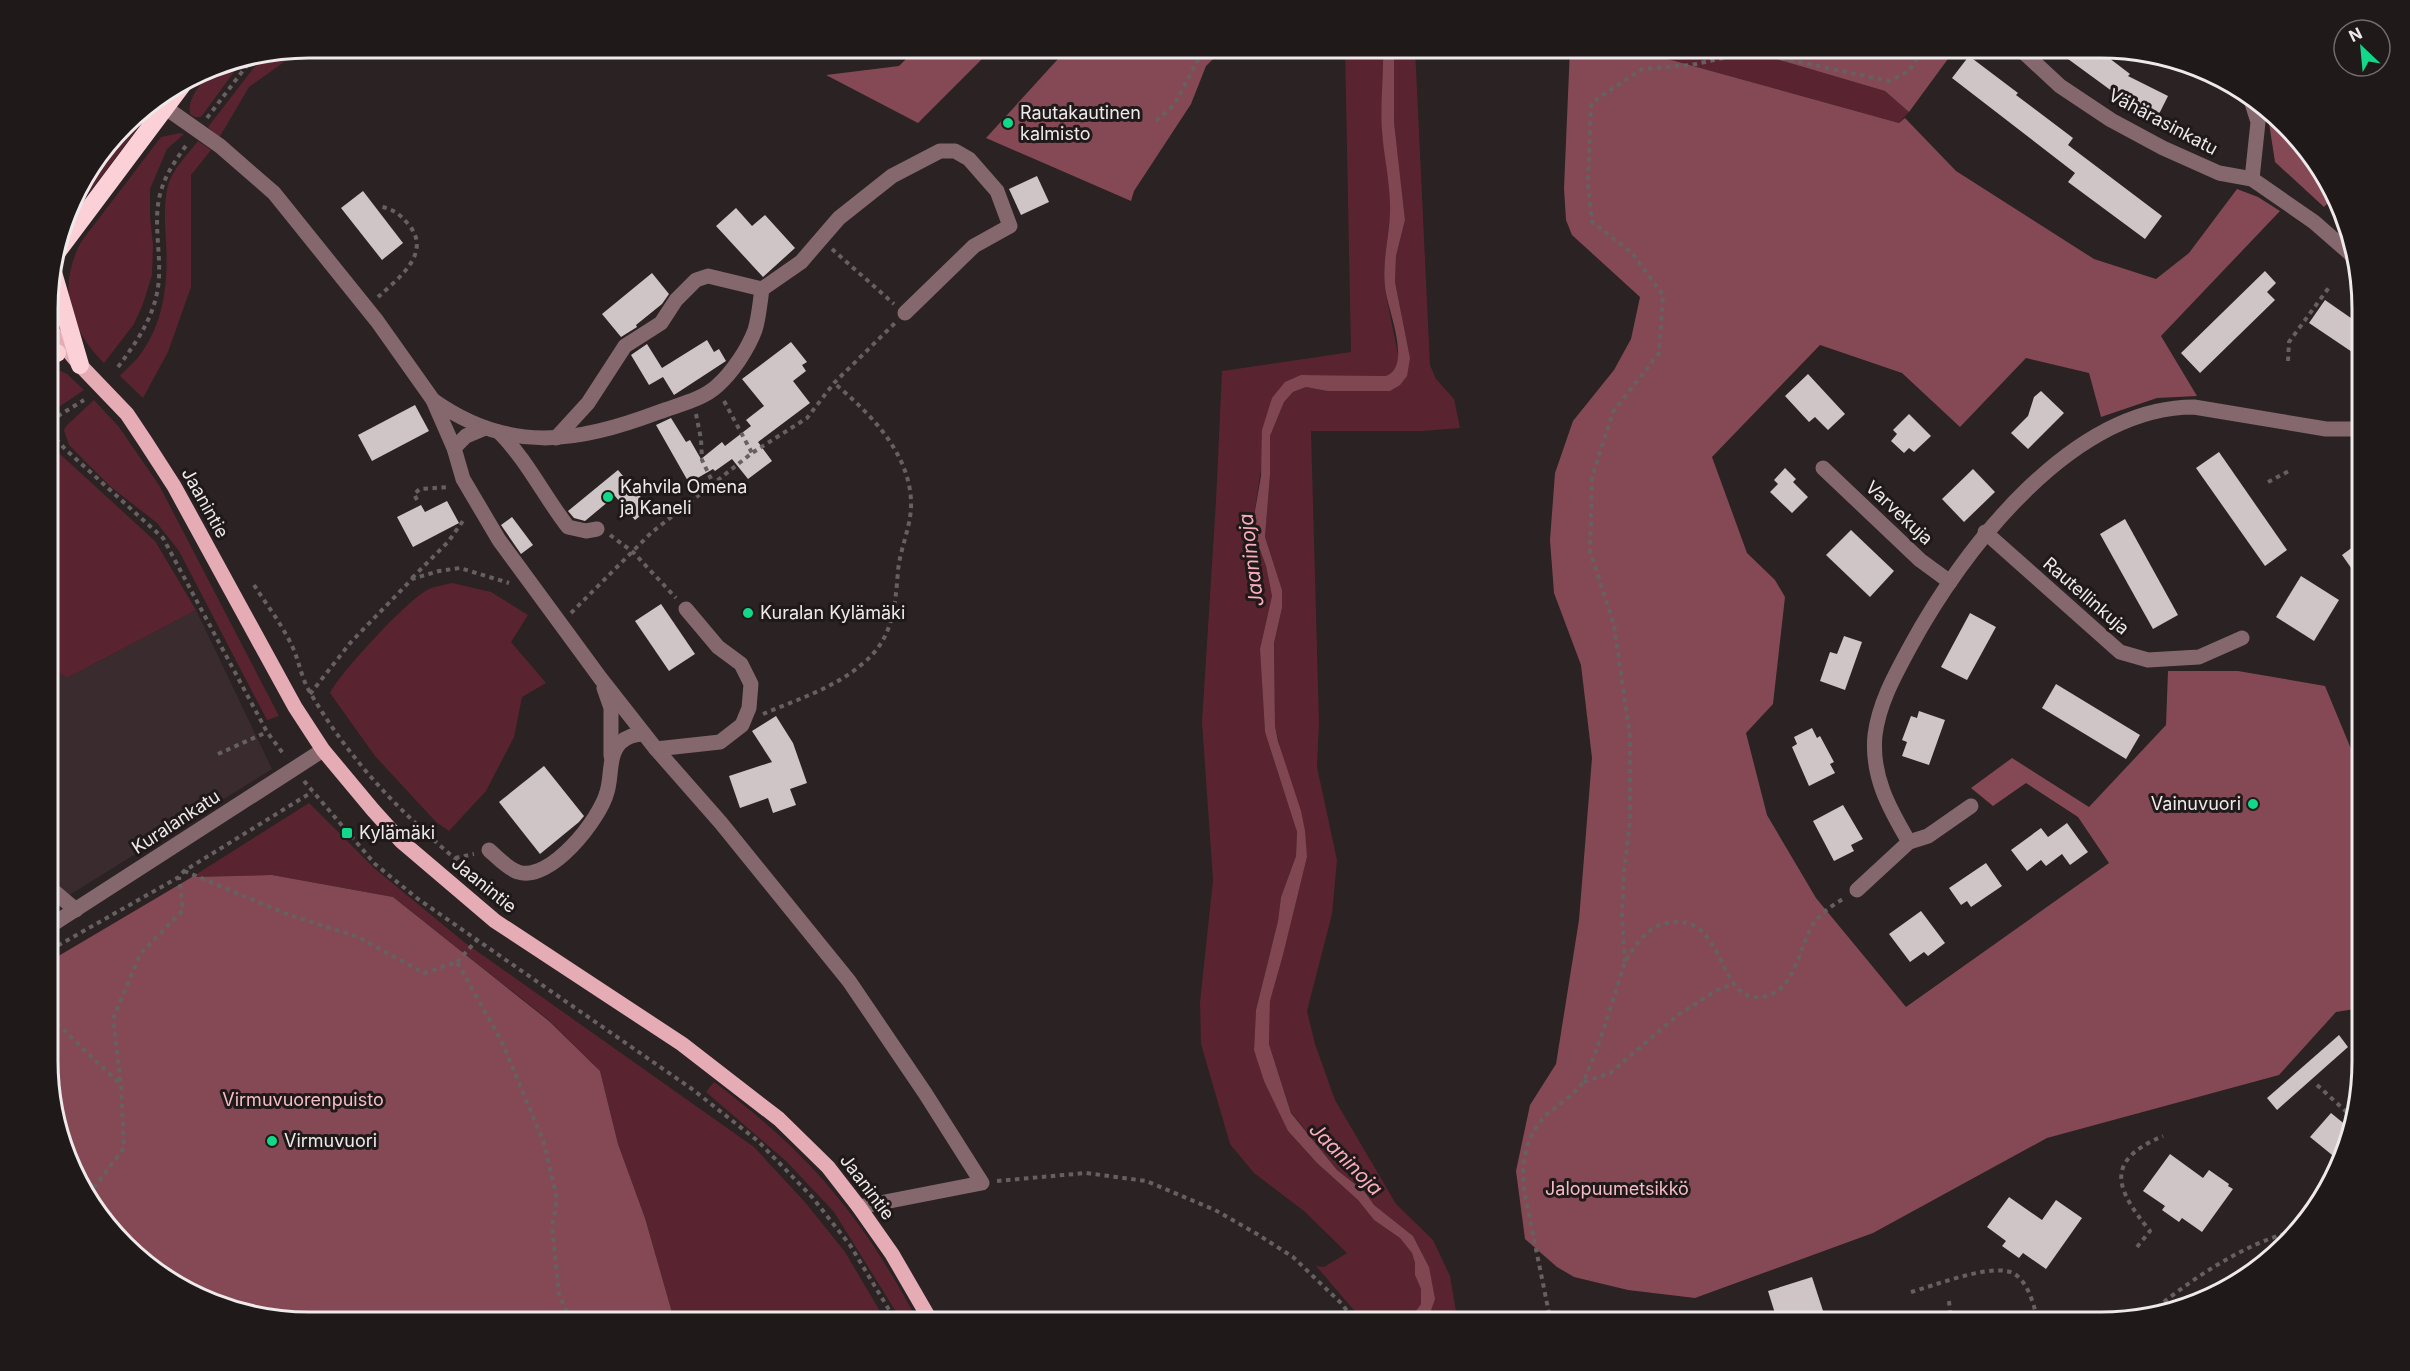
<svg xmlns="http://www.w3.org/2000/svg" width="2410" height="1371" viewBox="0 0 2410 1371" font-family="Inter,sans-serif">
<rect width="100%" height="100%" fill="#2a2223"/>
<path fill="#3a2c2e" d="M 196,610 L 272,769 L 50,907 L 50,666 L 67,678 Z"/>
<g fill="#592430">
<path d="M 1345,48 L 1384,49 L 1382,132 L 1390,182 L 1390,214 L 1384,270 L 1385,290 L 1399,359 C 1398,368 1395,373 1387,376 L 1301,375 L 1272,398 L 1252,528 L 1266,566 L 1272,596 L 1260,649 L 1265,732 L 1297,832 L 1296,856 L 1281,897 L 1278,921 L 1256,1010 L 1254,1050 L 1288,1131 L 1317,1163 L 1358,1200 L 1374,1220 L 1400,1238 L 1412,1253 L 1415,1263 L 1415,1275 L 1421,1289 L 1421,1304 L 1407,1323 L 1365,1323 L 1316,1266 L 1324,1267 L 1347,1253 L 1304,1211 L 1254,1173 L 1230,1144 L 1201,1044 L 1200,1002 L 1213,880 L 1202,722 L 1216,501 L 1222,371 L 1351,352 Z"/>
<path d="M 1394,48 L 1415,48 L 1430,365 L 1436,379 L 1454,399 L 1460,428 L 1422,431 L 1311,431 L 1319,723 L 1317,767 L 1337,860 L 1332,914 L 1307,1011 L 1315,1044 L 1335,1100 L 1396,1204 L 1433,1240 L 1450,1276 L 1458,1323 L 1423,1323 L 1429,1316 L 1429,1267 L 1413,1236 L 1374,1205 L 1365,1192 L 1337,1170 L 1291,1112 L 1269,1044 L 1270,1001 L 1283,955 L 1307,857 L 1275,726 L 1274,643 L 1282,608 L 1282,590 L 1265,537 L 1270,475 L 1270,436 L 1284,402 L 1293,392 L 1306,387 L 1327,391 L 1390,391 L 1410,358 L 1395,282 L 1396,256 L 1405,220 L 1394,122 Z"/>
<path d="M 1628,48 L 1739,48 L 1885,91 L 1909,112 L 1899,123 Z"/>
<path d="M 301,50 L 249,87 L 219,138 L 208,127 L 262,57 Z"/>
<path d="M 242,61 L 201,117 L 195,117 L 190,114 C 187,95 205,80 216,67 Z"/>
<path d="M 132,120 L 136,120 L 139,124 L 137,129 L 67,222 L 75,193 Z"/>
<path d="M 180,133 L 184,134 L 167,149 L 150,189 L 150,216 L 153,245 L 152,275 L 143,304 L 134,324 L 104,363 C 69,327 57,288 81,242 L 161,137 Z"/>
<path d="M 198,141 L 211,150 L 191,175 L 191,287 L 168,352 L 143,398 L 120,376 C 127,368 136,361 142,352 C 165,319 168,280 166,242 C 165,222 163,202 169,182 C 175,167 188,154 198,141 Z"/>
<path d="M 50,366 L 67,374 L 84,390 L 50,413 Z"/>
<path d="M 94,400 L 119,427 L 159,485 L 279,716 L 267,720 L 179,551 L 157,523 L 111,487 L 69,445 L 64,430 L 67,425 Z"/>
<path d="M 50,445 L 155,541 L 196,610 L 67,678 L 50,666 Z"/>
<path d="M 452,583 L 491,592 L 528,615 L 511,642 L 546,683 L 522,697 L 514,737 L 486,791 L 449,831 L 436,822 L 375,756 L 330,693 C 340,673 409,598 429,589 C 436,586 444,585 452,583 Z"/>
<path d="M 309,803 L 374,868 L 464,942 L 754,1147 L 804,1201 L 845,1252 L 887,1323 L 675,1323 L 645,1218 L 618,1144 L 600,1071 L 550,1021 L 393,897 L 272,875 L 192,877 Z"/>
<path d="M 714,1082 C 761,1117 807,1157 843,1204 C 872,1240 897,1282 919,1323 L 903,1323 L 834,1212 L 786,1161 L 706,1092 Z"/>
</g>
<g fill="#844954">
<path d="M 917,48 L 993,48 L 918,123 L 826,75 L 899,66 Z"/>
<path d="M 1068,48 L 1241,48 L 1220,52 L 1206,66 L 1191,104 L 1134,191 L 1131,201 L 986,138 Z"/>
<path d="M 1570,48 L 1628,48 L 1899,123 L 1905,118 L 1956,171 L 2094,259 L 2156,279 L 2189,253 L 2237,189 L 2258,197 L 2280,211 L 2161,336 L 2197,396 L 2157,398 L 2101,417 L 2089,373 L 2026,358 L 1960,427 L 1902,373 L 1820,345 L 1712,457 L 1747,553 L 1775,580 L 1785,597 L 1773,704 L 1746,733 L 1767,815 L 1816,898 L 1906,1007 L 2109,863 L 2078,817 L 2026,783 L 1993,806 L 1971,788 L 2012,758 L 2089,807 L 2166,725 L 2168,671 L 2238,671 L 2325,686 L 2361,773 L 2361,1008 L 2336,1012 L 2279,1075 L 2047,1138 L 1873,1233 L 1695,1298 L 1628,1290 L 1574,1277 L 1557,1267 L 1525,1239 L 1516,1171 L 1530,1105 L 1556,1064 L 1579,920 L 1592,758 L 1581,665 L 1554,593 L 1550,540 L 1555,473 L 1573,421 L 1614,370 L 1631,339 L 1640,297 L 1572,235 L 1566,220 L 1564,188 Z"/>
<path d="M 1739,48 L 1956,48 L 1909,112 L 1885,91 Z"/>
<path d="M 2272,122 L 2318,164 L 2334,197 L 2324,207 L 2275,162 L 2269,123 Z"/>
<path d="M 272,875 L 393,897 L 549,1021 L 600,1071 L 618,1144 L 645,1218 L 675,1323 L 309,1323 L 259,1316 L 239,1305 L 228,1308 L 179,1288 L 92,1207 L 50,1095 L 50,961 L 192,877 Z"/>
</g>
<path fill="#804651" d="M 1383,48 L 1394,48 L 1394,122 L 1405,220 L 1396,256 L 1395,282 L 1410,358 L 1407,376 L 1400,385 L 1390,391 L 1327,391 L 1306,387 L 1293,392 L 1284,402 L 1270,436 L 1270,475 L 1265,537 L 1282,590 L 1282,608 L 1274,643 L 1275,726 L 1278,741 L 1301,811 L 1305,831 L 1307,857 L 1283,955 L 1270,1001 L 1269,1044 L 1291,1113 L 1337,1170 L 1365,1192 L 1374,1205 L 1413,1236 L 1429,1267 L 1435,1299 L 1429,1316 L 1423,1323 L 1407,1323 L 1421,1304 L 1421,1289 L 1415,1275 L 1415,1263 L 1412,1253 L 1400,1238 L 1374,1220 L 1358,1200 L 1317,1163 L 1288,1131 L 1264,1081 L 1254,1050 L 1256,1010 L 1278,921 L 1281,897 L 1296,856 L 1297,832 L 1265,732 L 1260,649 L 1272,596 L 1266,566 L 1252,528 L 1261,476 L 1262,430 L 1272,398 L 1285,382 L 1301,375 L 1386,376 C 1413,366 1387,309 1385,287 C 1382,262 1389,238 1390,213 C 1391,185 1384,159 1382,131 C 1380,103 1384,75 1383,48 Z"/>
<g fill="#cfc4c6">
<path d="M 2053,48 L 2096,48 L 2130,74 L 2128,76 L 2168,96 L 2158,116 L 2120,97 Z"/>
<path d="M 1969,56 L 2018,93 L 2016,95 L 2073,138 L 2068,145 L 2162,216 L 2145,239 L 2068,182 L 2075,173 L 1952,78 Z"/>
<path d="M 1037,176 L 1049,202 L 1021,215 L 1009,189 Z"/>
<path d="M 363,191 L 403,243 L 382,260 L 341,208 Z"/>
<path d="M 736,208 L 752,226 L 765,215 L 795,248 L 763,277 L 716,226 Z"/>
<path d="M 2265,271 L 2276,283 L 2267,292 L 2275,300 L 2200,373 L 2181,353 Z"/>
<path d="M 652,273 L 669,294 L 662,304 L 636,325 L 637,327 L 621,337 L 602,314 Z"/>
<path d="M 2325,300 L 2361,325 L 2361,358 L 2309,323 Z"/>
<path d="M 707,340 L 714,352 L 719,349 L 726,361 L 674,395 L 663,377 L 649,385 L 631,355 L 647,344 L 662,368 Z"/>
<path d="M 791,342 L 807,362 L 802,365 L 806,371 L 793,381 L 810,403 L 758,442 L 772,461 L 748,479 L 732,459 L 715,471 L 713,469 L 689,483 L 656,425 L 671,418 L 686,442 L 690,440 L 701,459 L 722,442 L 725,446 L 751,426 L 746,420 L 764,406 L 742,379 Z"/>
<path d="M 1808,374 L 1845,414 L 1828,430 L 1815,417 L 1809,422 L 1785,396 Z"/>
<path d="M 2041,391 L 2064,413 L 2028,449 L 2011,433 L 2028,416 L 2034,397 Z"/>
<path d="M 415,405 L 429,431 L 372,461 L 358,435 Z"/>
<path d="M 1909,414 L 1931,436 L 1914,452 L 1909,448 L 1904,453 L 1891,441 L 1897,434 L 1893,430 Z"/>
<path d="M 2219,452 L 2287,550 L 2265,566 L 2196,468 Z"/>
<path d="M 1785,468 L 1796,479 L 1793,482 L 1808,497 L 1792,513 L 1770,492 L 1778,484 L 1774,480 Z"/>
<path d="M 1973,469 L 1995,492 L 1964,522 L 1942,499 Z"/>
<path d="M 618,470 L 650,508 L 635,520 L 615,496 L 585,521 L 574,518 L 568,511 Z"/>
<path d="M 447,501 L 459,523 L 413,547 L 397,517 L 421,505 L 425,512 Z"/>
<path d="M 512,517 L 533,545 L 521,554 L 501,525 Z"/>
<path d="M 2125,519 L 2178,615 L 2153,629 L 2100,534 Z"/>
<path d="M 1851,530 L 1894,571 L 1870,597 L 1826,555 Z"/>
<path d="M 2361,541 L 2361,582 L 2342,555 Z"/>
<path d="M 2301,576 L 2339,600 L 2314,641 L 2276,617 Z"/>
<path d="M 661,604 L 695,654 L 669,671 L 635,621 Z"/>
<path d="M 1970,613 L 1996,627 L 1967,680 L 1941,667 Z"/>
<path d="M 1844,636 L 1862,642 L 1845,690 L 1820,681 L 1830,652 L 1837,654 Z"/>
<path d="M 2056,684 L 2140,735 L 2126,759 L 2042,708 Z"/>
<path d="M 1919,711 L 1945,720 L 1929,765 L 1902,756 L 1907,742 L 1902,740 L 1911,716 L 1917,718 Z"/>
<path d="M 776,716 L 793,743 L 807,783 L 790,789 L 796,805 L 773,813 L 768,798 L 740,808 L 729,776 L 772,762 L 752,731 Z"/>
<path d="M 1812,728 L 1817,738 L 1820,736 L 1834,762 L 1830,764 L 1835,773 L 1809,786 L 1792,747 L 1797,744 L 1794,737 Z"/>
<path d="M 544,766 L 584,816 L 579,822 L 540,854 L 499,802 Z"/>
<path d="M 1843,805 L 1863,839 L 1851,845 L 1854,851 L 1834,861 L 1813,821 Z"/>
<path d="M 2067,823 L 2088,852 L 2070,865 L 2062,854 L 2046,866 L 2041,860 L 2027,871 L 2011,850 L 2041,828 L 2048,837 Z"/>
<path d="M 1986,863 L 2002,886 L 1971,907 L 1967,901 L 1961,905 L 1949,888 Z"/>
<path d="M 1921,911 L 1945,943 L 1928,956 L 1924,952 L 1910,962 L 1889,934 Z"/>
<path d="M 2339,1035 L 2348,1047 L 2277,1110 L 2267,1098 Z"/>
<path d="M 2331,1113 L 2347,1126 L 2337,1159 L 2310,1137 Z"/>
<path d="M 2170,1154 L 2203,1178 L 2209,1170 L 2229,1184 L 2228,1186 L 2233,1189 L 2202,1232 L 2182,1218 L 2179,1222 L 2162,1210 L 2165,1206 L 2143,1191 Z"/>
<path d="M 2009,1197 L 2042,1220 L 2056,1200 L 2082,1218 L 2046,1269 L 2023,1253 L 2019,1258 L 2002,1246 L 2006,1241 L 1987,1227 Z"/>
<path d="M 1812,1277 L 1825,1317 L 1809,1323 L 1778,1323 L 1768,1291 Z"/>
</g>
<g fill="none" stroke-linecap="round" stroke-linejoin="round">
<g stroke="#676061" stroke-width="4" stroke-dasharray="4.5 4.5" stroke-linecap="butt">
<path d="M 207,118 L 251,60"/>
<path d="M 1156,121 L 1174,105 L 1201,54 L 1208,48"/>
<path d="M 832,249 L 894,304"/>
<path d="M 378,297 C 399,278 432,253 409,225 C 399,213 393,209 378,206"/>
<path d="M 2288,361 L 2289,342 L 2330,286"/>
<path d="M 118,367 C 135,344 151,322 157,293 C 164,260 151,223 161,191 C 166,173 177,158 188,143"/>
<path d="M 724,401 L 752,453"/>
<path d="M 696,414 L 701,439 L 702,460 L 714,485"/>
<path d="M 50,421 L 84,400"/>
<path d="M 50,432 L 65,449 L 163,538 L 267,732 L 285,756"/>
<path d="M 2268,482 L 2289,471"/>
<path d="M 417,500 L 414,494 L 420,489 L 449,487"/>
<path d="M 610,535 L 633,552 L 676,598"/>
<path d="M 412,578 L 448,542 L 465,518"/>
<path d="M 254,585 C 267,605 283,626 293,648 C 300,664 301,678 311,694 C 354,767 407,819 472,873"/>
<path d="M 571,613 L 651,533 L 752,453 L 807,418 L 834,383 L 895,323"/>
<path d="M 310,694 L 351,642 L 412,579 L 439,571 L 460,568 L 509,583"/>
<path d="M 763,714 C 796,700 834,688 861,665 C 893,640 895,608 898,571 C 900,549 910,529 911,508 C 913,456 871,414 834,383"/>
<path d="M 218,754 L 267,732"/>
<path d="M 304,781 L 375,864 L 418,899 L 692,1089 L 758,1141 L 812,1197 L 850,1245 L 897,1323"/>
<path d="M 455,858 L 474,854"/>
<path d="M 184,871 L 287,914 L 358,937 L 424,973 L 457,962 L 502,1042 L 544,1143 L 557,1199 L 552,1227 L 559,1295 L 572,1323"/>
<path d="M 50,950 L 179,877 L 184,871 L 312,792"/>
<path d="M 457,962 L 476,941"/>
<path d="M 1625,962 L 1622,915 L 1624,871 L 1630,822 L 1630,736 L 1614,625 L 1590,551 L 1592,477 L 1613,412 L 1659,353 L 1663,295 L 1632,253 L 1592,222 L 1588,183 L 1591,103 L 1642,69 L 1691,65 L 1751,52 L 1889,81 L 1909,71 L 1924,48"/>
<path d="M 50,1017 L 121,1085"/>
<path d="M 1584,1082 L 1610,1073 L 1678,1015 L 1717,990 L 1734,984"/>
<path d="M 2317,1085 L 2350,1115"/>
<path d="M 50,1089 L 51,1097"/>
<path d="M 997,1181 L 1086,1173 L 1146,1181 L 1215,1210 L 1257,1234 L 1293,1257 L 1342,1304 L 1356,1323"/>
<path d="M 88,1195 L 124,1148 L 121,1085 L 113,1019 L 140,954 L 183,910 L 179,877"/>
<path d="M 2137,1247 L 2150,1231 C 2115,1188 2104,1161 2163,1136"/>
<path d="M 1911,1292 C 1936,1285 1981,1267 2006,1271 C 2023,1273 2031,1295 2035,1310 L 2030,1319"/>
<path d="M 1949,1301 L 1951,1323"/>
<path d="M 2150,1313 C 2193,1278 2244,1243 2298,1230"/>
<path d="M 1551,1323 L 1525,1195 C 1520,1165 1525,1132 1551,1111 C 1562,1102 1577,1093 1584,1080 C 1601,1043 1612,1001 1625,962 C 1635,945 1647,927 1667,923 C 1728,910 1716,1010 1766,996 C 1797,988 1799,944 1815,922 C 1822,912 1833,905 1843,899"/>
</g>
<g stroke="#84686d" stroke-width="15">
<path d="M 2019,48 L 2060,86 L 2111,120 L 2163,148 L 2219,173 L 2252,179 L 2314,222 L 2354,257"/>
<path d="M 156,101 L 220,146 L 274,193 L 377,321 L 433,400 L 454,448 L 463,479 L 499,540 L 601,679 L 656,749 L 721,823 L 849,981 L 925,1093 L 982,1183 L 859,1207"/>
<path d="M 2252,103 L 2258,122 L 2252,179"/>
<path d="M 433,400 C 509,454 576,443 659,412 C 677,405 702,400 717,386 C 732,373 748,349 755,330 C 759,317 760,302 762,289 L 801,262 L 839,218 L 892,176 L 940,151 L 955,151 L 969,159 L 997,191 L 1010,226 L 974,246 L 905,313"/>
<path d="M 499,432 C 527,460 544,496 568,527 L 586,531 L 597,529"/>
<path d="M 556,438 L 588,403 L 625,346 L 661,323 L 676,300 L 696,280 L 708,276 L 762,289"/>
<path d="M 454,448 L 466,436 L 485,428"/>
<path d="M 1823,468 L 1920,560 L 1950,582"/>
<path d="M 1985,532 L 2120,652 L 2148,660 L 2199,657 L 2242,638"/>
<path d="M 604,688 L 611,708 L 611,756"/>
<path d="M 656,749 L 720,742 L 742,725 L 749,708 L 751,684 L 741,664 L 718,647 L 686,609"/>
<path d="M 1909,842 C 1889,808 1871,776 1875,735 C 1879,703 1895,675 1910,647 C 1963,549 2072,407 2194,407 L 2326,429 L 2361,429"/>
<path d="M 489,850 C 497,857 508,869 518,872 C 550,883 600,819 607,792 C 612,776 608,756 620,743 C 627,736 635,734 644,734"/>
<path d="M 50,888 L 76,910"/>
<path d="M 1857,890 L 1909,842 L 1928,836 L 1971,806"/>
<path d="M 50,926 L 323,750"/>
</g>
<path stroke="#e6acb6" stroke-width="15" d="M 50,329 L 80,365 L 127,414 L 145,441 L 174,486 L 295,707 L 323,750 L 373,810 L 401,841 L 495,921 L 682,1044 L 779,1119 L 828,1167 L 859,1207 L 892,1254 L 932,1323"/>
<g stroke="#fbd0d7" stroke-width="18">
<path d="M 57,252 L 182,85"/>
<path d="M 52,269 L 80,365"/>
<path d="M 50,353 L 57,353"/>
</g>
</g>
<g fill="#12d98a" stroke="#20191a" stroke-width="2">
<circle cx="1008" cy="123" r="6"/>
<circle cx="608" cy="497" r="6"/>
<circle cx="748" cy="613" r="6"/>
<circle cx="2253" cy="804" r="6"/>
<rect x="341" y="827" width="12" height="12" rx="3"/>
<circle cx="272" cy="1141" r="6"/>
</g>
<g text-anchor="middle" stroke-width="6" stroke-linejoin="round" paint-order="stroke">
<g font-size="18" fill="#eee9ea" stroke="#20191a" text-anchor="start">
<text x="1020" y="119">Rautakautinen<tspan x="1020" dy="21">kalmisto</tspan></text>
<text x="620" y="493">Kahvila Omena<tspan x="620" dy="21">ja Kaneli</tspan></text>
<text x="760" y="619">Kuralan Kylämäki</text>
<text x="2241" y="810" text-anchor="end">Vainuvuori</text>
<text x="359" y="839">Kylämäki</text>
<text x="284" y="1147">Virmuvuori</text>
</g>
<g font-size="18" fill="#eee9ea" stroke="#20191a">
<text transform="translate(2163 122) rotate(28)" y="6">Vähärasinkatu</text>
<text transform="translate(205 503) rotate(61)" y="6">Jaanintie</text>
<text transform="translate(1899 513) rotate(43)" y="6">Varvekuja</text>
<text transform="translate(2086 596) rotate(41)" y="6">Rautellinkuja</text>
<text transform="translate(176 822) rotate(-33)" y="6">Kuralankatu</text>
<text transform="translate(484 885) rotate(39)" y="6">Jaanintie</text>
<text transform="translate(867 1187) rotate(53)" y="6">Jaanintie</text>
</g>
<g font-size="18" fill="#f6bdc6" stroke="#20191a">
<text x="303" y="1106">Virmuvuorenpuisto</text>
<text x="1617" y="1195">Jalopuumetsikkö</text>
</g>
<g font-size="20" font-style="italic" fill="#f9aebb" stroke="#20191a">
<text transform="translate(1251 560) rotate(-97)" y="7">Jaaninoja</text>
<text transform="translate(1346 1159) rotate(45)" y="7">Jaaninoja</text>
</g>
</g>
<path d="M0 0H2410V1371H0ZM309 58H2101A251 251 0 0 1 2352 309V1061A251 251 0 0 1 2101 1312H309A251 251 0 0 1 58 1061V309A251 251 0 0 1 309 58Z" fill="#20191a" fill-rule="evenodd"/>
<path fill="none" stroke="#eee9ea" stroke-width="3" d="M309 58H2101A251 251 0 0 1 2352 309V1061A251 251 0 0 1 2101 1312H309A251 251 0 0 1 58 1061V309A251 251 0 0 1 309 58Z"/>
<g transform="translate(2362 48) rotate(334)"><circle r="28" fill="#20191a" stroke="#726c6d" stroke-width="1.5"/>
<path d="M0-4.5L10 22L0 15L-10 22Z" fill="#12d98a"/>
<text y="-9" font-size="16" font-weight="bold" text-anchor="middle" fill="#eee9ea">N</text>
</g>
</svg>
